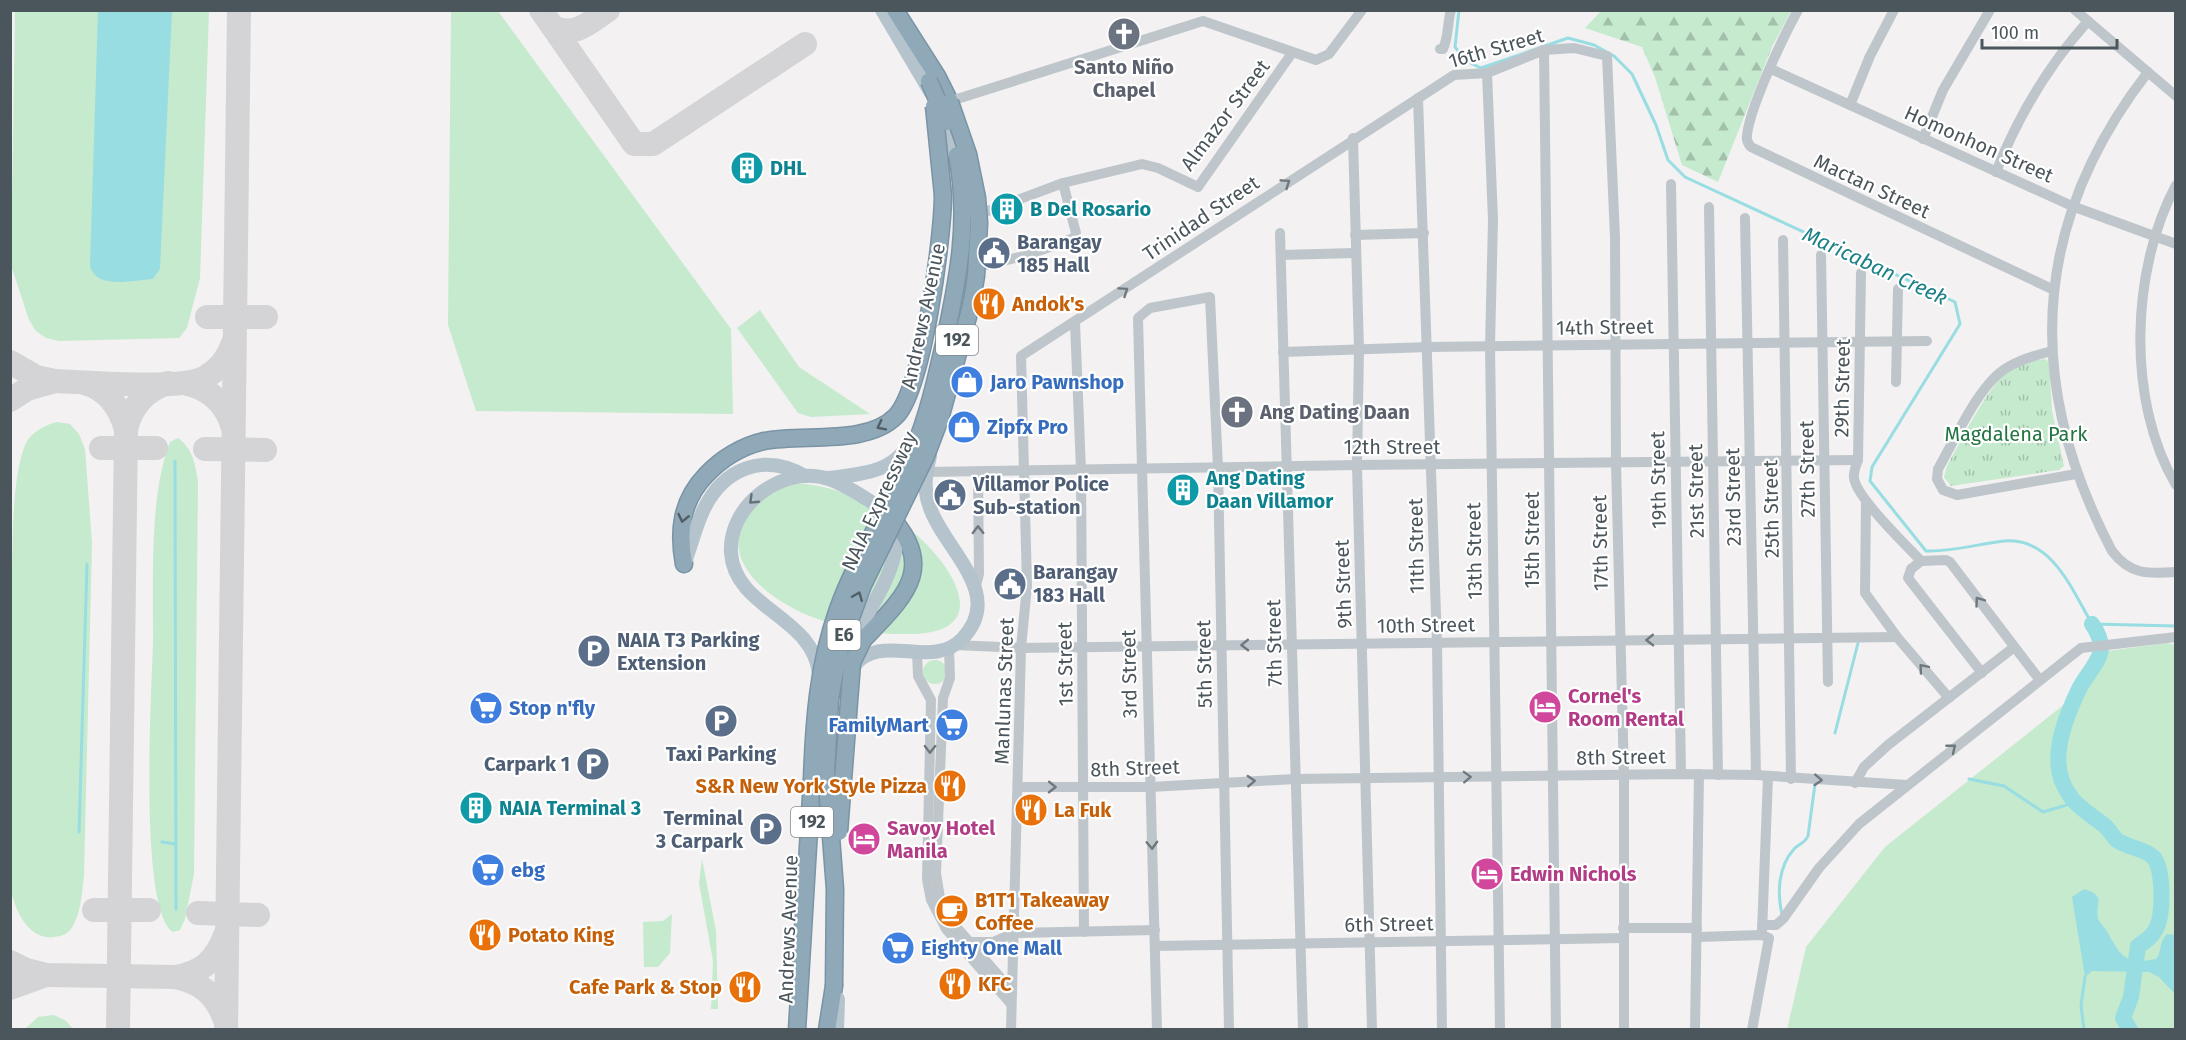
<svg xmlns="http://www.w3.org/2000/svg" width="2186" height="1040" viewBox="0 0 2186 1040" font-family="'Fira Sans',sans-serif">
<defs>
<pattern id="forest-firs" width="22" height="20" patternUnits="userSpaceOnUse" patternTransform="scale(1.5)"><rect width="22" height="20" fill="#c5eace"/><path d="M5 1l3.5 6h-7zM16 11l3.5 6h-7z" fill="#a2c0aa"/></pattern>
<pattern id="park-tufts" width="24" height="20" patternUnits="userSpaceOnUse" patternTransform="scale(1.5)"><rect width="24" height="20" fill="#c5eace"/><path d="M3 7l-1-3M5 7V3M7 7l1-3M15 17l-1-3M17 17v-4M19 17l1-3" fill="none" stroke="#a2c0aa"/></pattern>
</defs>
<rect width="100%" height="100%" fill="#f3f1f1"/>
<g fill="#c5eace">
<path d="M 15,11 L 209,11 L 200,278 L 187,328 L 179,338 L 59,341 L 46,338 L 36,331 L 29,320 L 11,265 Z"/>
<path d="M 451,11 L 498,11 L 731,329 L 733,414 L 476,411 L 448,325 Z"/>
<path d="M 760,310 L 799,367 L 870,414 L 811,417 L 798,413 L 737,328 Z"/>
<path d="M 57,422 L 70,424 L 79,434 L 85,449 L 92,543 L 84,875 C 82,892 81,915 71,929 C 66,935 61,936 54,937 C 28,940 16,911 11,891 C 10,784 8,678 12,572 C 13,535 12,479 25,445 C 31,432 45,425 57,422 Z"/>
<path d="M 178,438 C 193,449 195,464 198,481 L 194,874 L 185,919 L 180,930 L 173,932 C 138,908 152,689 153,641 C 153,600 152,558 155,518 C 157,493 161,465 170,442 Z"/>
<path d="M 795,483 C 834,485 873,502 904,525 C 943,552 1003,631 913,634 C 881,635 845,630 815,618 C 779,605 725,570 741,526 C 745,515 756,500 766,494 C 775,489 786,487 795,483 Z"/>
<path d="M 2167,643 L 2175,645 L 2175,1029 L 1787,1030 L 1806,947 L 1885,847 L 2086,687 L 2108,651 Z"/>
<circle cx="935" cy="672" r="12"/>
<path d="M 702,859 L 716,931 L 718,1009 L 711,1009 L 713,961 L 699,883 Z"/>
<path d="M 672,914 L 670,953 L 658,967 L 644,967 L 643,922 L 663,921 Z"/>
<path d="M 54,1015 L 66,1021 L 73,1029 L 25,1029 L 38,1017 Z"/>
</g>
<path fill="url(#forest-firs)" d="M 1601,11 L 1791,11 L 1772,47 L 1718,182 L 1682,165 L 1655,77 L 1642,47 L 1585,28 Z"/>
<path fill="url(#park-tufts)" d="M 2045,359 L 2049,362 L 2052,410 L 2064,466 L 2059,470 L 1951,486 L 1944,477 L 1947,466 C 1961,441 1988,386 2009,370 C 2019,363 2032,361 2045,359 Z"/>
<g fill="#98dde2">
<path d="M 98,11 L 172,11 L 160,269 L 153,279 C 133,280 98,290 90,267 Z"/>
<path d="M 2084,889 C 2107,896 2095,903 2098,918 C 2099,923 2106,928 2108,933 C 2121,957 2126,965 2156,959 C 2163,951 2158,942 2167,934 L 2175,935 L 2175,994 L 2159,977 L 2149,972 L 2092,971 L 2085,977 L 2072,897 Z"/>
</g>
<g fill="none" stroke-linecap="round" stroke-linejoin="round">
<g stroke="#98dde2" stroke-width="3">
<path d="M 1459,10 L 1455,47 L 1466,61 L 1481,68 L 1568,38 L 1594,45 L 1614,56 L 1632,74 L 1656,125 L 1668,160 L 1685,177 L 1955,302 L 1960,324 L 1872,467 L 1870,481 L 1926,551 C 1953,552 1977,544 2004,541 C 2052,537 2072,590 2092,624 L 2176,626"/>
<path d="M 175,461 L 176,909"/>
<path d="M 1835,733 L 1858,643"/>
<path d="M 1969,779 L 2004,786 L 2043,812 L 2070,804 L 2072,799"/>
<path d="M 79,832 L 87,564"/>
<path d="M 162,842 L 175,844"/>
<path d="M 1782,915 C 1777,893 1778,867 1794,849 C 1799,844 1805,843 1808,836 L 1815,784"/>
<path d="M 2084,1030 L 2081,1005 L 2085,977"/>
</g>
<path stroke="#98dde2" stroke-width="16" d="M 2092,624 C 2113,654 2092,664 2079,689 C 2067,714 2051,752 2062,781 C 2072,806 2087,811 2105,826 C 2111,831 2113,839 2120,842 C 2130,848 2145,849 2153,857 C 2164,867 2163,914 2157,927 C 2153,936 2146,941 2138,946 L 2131,997 L 2123,1018 L 2130,1030"/>
<g stroke="#d4d4d6" stroke-width="24">
<path d="M 541,10 L 634,144 L 653,144 L 805,44"/>
<path d="M 553,27 C 575,38 590,22 608,10"/>
<path d="M 207,317 L 266,317"/>
<path d="M 10,362 L 36,377 L 55,381 C 87,382 180,390 204,378 C 219,370 228,358 233,343"/>
<path d="M 84,383 C 107,389 120,407 126,430"/>
<path d="M 184,383 C 209,388 226,403 233,428"/>
<path d="M 10,400 L 27,389 L 55,381"/>
<path d="M 101,448 L 156,448"/>
<path d="M 205,449 L 265,450"/>
<path d="M 94,910 L 149,910"/>
<path d="M 198,913 L 258,915"/>
<path d="M 10,962 L 26,970 L 46,975 L 175,977 C 202,973 216,960 225,935"/>
<path d="M 175,977 C 201,982 216,995 225,1020"/>
<path d="M 10,988 L 46,975"/>
<path d="M 118,1030 L 126,430 C 131,406 146,390 168,383"/>
<path d="M 226,1030 L 239,10"/>
</g>
<g stroke="#7a94a5" stroke-width="19">
<g id="highway">
<path d="M 895,10 L 937,76 L 950,102"/>
<path d="M 684,564 C 678,531 681,501 706,475 C 721,459 742,446 764,441 C 803,433 867,446 896,416 C 923,389 943,236 943,195"/>
<path d="M 863,640 C 904,597 940,567 886,512"/>
<path d="M 797,1030 L 812,780"/>
<path d="M 827,1030 L 834,986"/>
</g>
</g>
<g stroke="#bec6cb" stroke-width="10">
<path d="M 1798,10 C 1783,37 1750,107 1747,135 C 1746,141 1748,144 1751,147 L 2054,290"/>
<path d="M 2075,10 L 2176,96"/>
<path d="M 1440,49 L 1443,49 C 1449,36 1447,24 1451,10"/>
<path d="M 1544,50 L 1556,1030"/>
<path d="M 1771,69 L 2072,206 L 2176,244"/>
<path d="M 2148,72 C 2031,223 2024,384 2112,551 C 2130,575 2148,574 2176,572"/>
<path d="M 1487,73 L 1493,220 L 1490,346 L 1500,1030"/>
<path d="M 1418,98 L 1437,643 L 1442,1030"/>
<path d="M 954,100 L 1203,21 L 1316,60 L 1329,54 L 1362,10"/>
<path d="M 1850,105 L 1870,56 L 1894,10"/>
<path d="M 1353,138 L 1359,349 L 1357,465 L 1372,1030"/>
<path d="M 1923,139 L 1943,90 L 1990,10"/>
<path d="M 1996,172 C 2018,116 2048,66 2088,21"/>
<path d="M 1671,184 L 1681,774"/>
<path d="M 2176,185 C 2131,269 2126,401 2176,485"/>
<path d="M 1709,207 L 1718,775"/>
<path d="M 977,215 L 1063,183 L 1142,164 L 1158,168 L 1198,187 L 1292,53"/>
<path d="M 1745,218 L 1756,775"/>
<path d="M 1280,233 L 1303,1030"/>
<path d="M 1355,235 L 1424,233"/>
<path d="M 1783,240 L 1791,779"/>
<path d="M 1281,255 L 1355,253"/>
<path d="M 1821,255 L 1828,682"/>
<path d="M 973,268 L 1028,255 L 1074,238 L 1076,233 L 1063,183"/>
<path d="M 1861,273 L 1858,460 C 1856,466 1853,472 1854,478 C 1856,497 1906,545 1921,561 L 1946,560 L 1950,562 L 2039,679"/>
<path d="M 1075,323 L 1081,470 L 1084,932"/>
<path d="M 2052,351 C 2036,355 2022,359 2008,367 C 1979,383 1955,440 1938,469 L 1937,479 L 1943,490 L 1957,495 L 2076,474"/>
<path d="M 1283,352 L 1429,347 L 1927,341"/>
<path d="M 1896,382 L 1898,289"/>
<path d="M 927,472 L 1357,465 L 1858,460"/>
<path d="M 1866,501 L 1865,593 L 1897,637 L 1949,698"/>
<path d="M 1921,561 L 1911,569 L 1908,578 L 1982,673"/>
<path d="M 975,589 L 979,574 L 978,472"/>
<path d="M 954,645 L 1021,648 L 1897,637"/>
<path d="M 949,648 L 950,678 L 943,698 L 936,873 L 940,898 L 953,923 L 1012,991"/>
<path d="M 917,652 L 918,676 L 931,700 L 927,879 L 931,900 L 946,929 L 1011,1004"/>
<path d="M 1855,783 L 1864,767 L 1888,745 L 2013,648"/>
<path d="M 1019,787 L 1150,787 L 1295,779 L 1681,774 L 1756,775 L 1907,785"/>
<path d="M 1762,925 L 1776,925 L 1783,919 L 1819,868 L 1859,824 L 2081,648 L 2176,637"/>
<path d="M 1623,928 L 1697,928"/>
<path d="M 1762,932 L 1768,777"/>
<path d="M 1697,937 L 1762,935 L 1769,938 L 1752,1030"/>
<path d="M 971,942 L 993,942 L 1014,933 L 1155,930"/>
<path d="M 1155,946 L 1623,938"/>
<path d="M 1011,1030 L 1021,648 L 1027,586 L 1021,356 L 1454,75 L 1487,73 L 1544,50 L 1574,48 L 1607,56 L 1615,237 L 1616,464 L 1624,776 L 1624,1030"/>
<path d="M 1157,1030 L 1138,318 L 1150,308 L 1210,297 L 1218,468 L 1229,1030"/>
<path d="M 1695,1030 L 1699,774"/>
</g>
<g stroke="#b4c3cc" stroke-width="14">
<path d="M 882,10 L 931,93"/>
<path d="M 940,113 L 956,167"/>
<path d="M 828,478 C 862,474 896,473 912,438"/>
<path d="M 684,564 C 691,547 695,528 703,511 C 723,468 764,452 805,476"/>
<path d="M 853,667 C 881,630 931,671 962,639 C 1007,593 942,548 929,505 C 923,488 926,473 930,456"/>
<path d="M 819,674 C 814,617 735,609 731,553 C 728,505 783,464 829,479 C 841,483 854,491 865,498 C 884,509 898,520 896,544 C 894,577 864,617 849,647 L 846,657"/>
<path d="M 837,1030 L 838,999"/>
</g>
<use href="#highway" stroke="#8fa9b9" stroke-width="16"/>
<g stroke="#7a94a5" stroke-width="19" stroke-linecap="butt">
<g id="highway-bridge">
<path d="M 929,81 L 947,122"/>
<path d="M 934,106 L 943,195"/>
<path d="M 812,780 C 814,721 818,665 838,609 C 858,554 892,504 914,449 C 928,415 936,379 944,344 C 958,280 970,220 957,155"/>
<path d="M 839,832 L 852,663 L 863,640"/>
<path d="M 834,986 L 835,889 L 826,772 L 830,700 L 835,671 L 841,645 L 863,585 L 926,456 L 940,419 L 971,306 L 976,276 L 979,223 L 977,198 L 968,154 L 950,102"/>
</g>
</g>
<use href="#highway-bridge" stroke="#8fa9b9" stroke-width="16"/>
</g>
<defs><path id="oneway-chevron" d="M-2-3.5L2.5 0L-2 3.5" fill="none" stroke-width="1.6" stroke-linecap="round" stroke-linejoin="round" transform="scale(1.5)"/></defs>
<g stroke="#6e787d">
<use href="#oneway-chevron" transform="translate(1286 183) rotate(-34)"/>
<use href="#oneway-chevron" transform="translate(1124 291) rotate(-34)"/>
<use href="#oneway-chevron" transform="translate(978 530) rotate(-91)"/>
<use href="#oneway-chevron" transform="translate(1979 601) rotate(-126)"/>
<use href="#oneway-chevron" transform="translate(1650 640) rotate(179)"/>
<use href="#oneway-chevron" transform="translate(1245 645) rotate(179)"/>
<use href="#oneway-chevron" transform="translate(1923 668) rotate(-130)"/>
<use href="#oneway-chevron" transform="translate(1952 748) rotate(-39)"/>
<use href="#oneway-chevron" transform="translate(930 749) rotate(91)"/>
<use href="#oneway-chevron" transform="translate(1467 777) rotate(-2)"/>
<use href="#oneway-chevron" transform="translate(1818 780) rotate(3)"/>
<use href="#oneway-chevron" transform="translate(1251 781) rotate(-3)"/>
<use href="#oneway-chevron" transform="translate(1052 787) rotate(1)"/>
<use href="#oneway-chevron" transform="translate(1152 845) rotate(88)"/>
</g>
<g stroke="#525e65">
<use href="#oneway-chevron" transform="translate(881 426) rotate(153)"/>
<use href="#oneway-chevron" transform="translate(683 518) rotate(103)"/>
<use href="#oneway-chevron" transform="translate(858 596) rotate(-68)"/>
</g>
<use stroke="#657178" href="#oneway-chevron" transform="translate(753 500) rotate(136)"/>
<defs>
<g id="church-disc" transform="scale(1.725)"><circle r="9.5" fill="#6b7280" stroke="#fff"/><path d="M-1.2-6h2.4v3.5h3.3v2.4h-3.3V6h-2.4V-.1h-3.3v-2.4h3.3Z" fill="#fff"/></g>
<g id="building-disc" transform="scale(1.725)"><circle r="9.5" fill="#0f9aa8" stroke="#fff"/><path d="M-4-6H4V6H1V3H-1V6H-4ZM-2.5-4.3h1.7v1.8h-1.7ZM.8-4.3h1.7v1.8H.8ZM-2.5-1h1.7V.8h-1.7ZM.8-1h1.7V.8H.8Z" fill="#fff"/></g>
<g id="civic-disc" transform="scale(1.725)"><circle r="9.5" fill="#5c6f8a" stroke="#fff"/><path d="M-.6-6.5H3V-4.5H.6V-3L4-1V1h2V6H-6V1h2V-1L-.6-3ZM-1.2 2.5V6h2.4V2.5Z" fill="#fff"/></g>
<g id="restaurant-disc" transform="scale(1.725)"><circle r="9.5" fill="#e8710a" stroke="#fff"/><path d="M-5-6h1v4h1v-4h1v4h1v-4h1v5L-1.5 .5V6h-2V.5L-5-1ZM5-6V6H3V1.5H1.5Q1.5-4 5-6Z" fill="#fff"/></g>
<g id="shop-disc" transform="scale(1.725)"><circle r="9.5" fill="#3f7fe0" stroke="#fff"/><path d="M-5-2.5h2.3a2.7 3.5 0 0 1 5.4 0H5L5.5 6h-11ZM-1.5-2.5h3a1.5 2.3 0 0 0-3 0Z" fill="#fff"/></g>
<g id="parking-disc" transform="scale(1.725)"><circle r="9.5" fill="#5c6f8a" stroke="#fff"/><path d="M-3.5-5.5H1a3.5 3.5 0 0 1 0 7H-1V5.5H-3.5ZM-1-3.4V-.6H.8a1.4 1.4 0 0 0 0-2.8Z" fill="#fff"/></g>
<g id="hotel-disc" transform="scale(1.725)"><circle r="9.5" fill="#d1479c" stroke="#fff"/><path d="M-6-4.5h1.5V1H6V5H4.5V3h-9V5H-6ZM-4 0a1.8 1.8 0 1 1 3.6 0ZM.5 0V-2.5h3Q6-2.5 6 0Z" fill="#fff"/></g>
<g id="supermarket-disc" transform="scale(1.725)"><circle r="9.5" fill="#3f7fe0" stroke="#fff"/><path d="M-6-5.5h2.5l.6 2H6L4.5 2H-2.5L-4.4-4H-6ZM-1.5 3.2a1.3 1.3 0 1 0 .1 0ZM3 3.2a1.3 1.3 0 1 0 .1 0Z" fill="#fff"/></g>
<g id="cafe-disc" transform="scale(1.725)"><circle r="9.5" fill="#e8710a" stroke="#fff"/><path d="M-5.5-4.5H6V0H3Q3 3.5 0 3.5H-2.5Q-5.5 3.5-5.5 0ZM3-3.2v2h1.7v-2ZM-6 4.5H4V6H-6Z" fill="#fff"/></g>
</defs>
<g fill-rule="evenodd">
<use href="#church-disc" x="1124" y="34"/>
<use href="#building-disc" x="747" y="168"/>
<use href="#building-disc" x="1007" y="209"/>
<use href="#civic-disc" x="994" y="253"/>
<use href="#restaurant-disc" x="989" y="304"/>
<use href="#shop-disc" x="967" y="382"/>
<use href="#church-disc" x="1237" y="412"/>
<use href="#shop-disc" x="964" y="427"/>
<use href="#building-disc" x="1183" y="490"/>
<use href="#civic-disc" x="950" y="495"/>
<use href="#civic-disc" x="1010" y="584"/>
<use href="#parking-disc" x="594" y="651"/>
<use href="#hotel-disc" x="1545" y="707"/>
<use href="#supermarket-disc" x="486" y="708"/>
<use href="#parking-disc" x="721" y="721"/>
<use href="#supermarket-disc" x="952" y="725"/>
<use href="#parking-disc" x="593" y="764"/>
<use href="#restaurant-disc" x="950" y="786"/>
<use href="#building-disc" x="476" y="808"/>
<use href="#restaurant-disc" x="1031" y="810"/>
<use href="#parking-disc" x="766" y="829"/>
<use href="#hotel-disc" x="864" y="839"/>
<use href="#supermarket-disc" x="488" y="870"/>
<use href="#hotel-disc" x="1487" y="874"/>
<use href="#cafe-disc" x="952" y="911"/>
<use href="#restaurant-disc" x="485" y="935"/>
<use href="#supermarket-disc" x="898" y="948"/>
<use href="#restaurant-disc" x="955" y="984"/>
<use href="#restaurant-disc" x="745" y="987"/>
</g>
<g text-anchor="middle" stroke-width="4.5" stroke-linejoin="round" paint-order="stroke">
<g fill="#fff" stroke="#81898d" stroke-width="1.5">
<rect x="936" y="325" width="42" height="30" rx="4.5"/>
<rect x="827.5" y="620" width="33" height="30" rx="4.5"/>
<rect x="791" y="807" width="42" height="30" rx="4.5"/>
</g>
<g font-size="18" font-weight="bold" fill="#4b565c">
<text x="957" y="346">192</text>
<text x="844" y="641">E6</text>
<text x="812" y="828">192</text>
</g>
<g font-size="20" fill="#4b565c" stroke="#fff">
<text transform="translate(1496 48) rotate(-16)" y="7">16th Street</text>
<text transform="translate(1225 115) rotate(-53)" y="7">Almazor Street</text>
<text transform="translate(1979 144) rotate(24)" y="7">Homonhon Street</text>
<text transform="translate(1872 186) rotate(25)" y="7">Mactan Street</text>
<text transform="translate(1201 218) rotate(-34)" y="7">Trinidad Street</text>
<text transform="translate(923 316) rotate(-78)" y="7">Andrews Avenue</text>
<text transform="translate(1605 327) rotate(-1)" y="7">14th Street</text>
<text transform="translate(1842 388) rotate(-89)" y="7">29th Street</text>
<text x="1392" y="454">12th Street</text>
<text transform="translate(1807 469) rotate(-91)" y="7">27th Street</text>
<text transform="translate(1658 480) rotate(-91)" y="7">19th Street</text>
<text transform="translate(1696 491) rotate(-91)" y="7">21st Street</text>
<text transform="translate(1733 497) rotate(-91)" y="7">23rd Street</text>
<text transform="translate(879 501) rotate(-65)" y="7">NAIA Expressway</text>
<text transform="translate(1771 509) rotate(-91)" y="7">25th Street</text>
<text transform="translate(1532 540) rotate(-90)" y="7">15th Street</text>
<text transform="translate(1600 543) rotate(-91)" y="7">17th Street</text>
<text transform="translate(1416 546) rotate(-91)" y="7">11th Street</text>
<text transform="translate(1474 551) rotate(-91)" y="7">13th Street</text>
<text transform="translate(1343 584) rotate(-92)" y="7">9th Street</text>
<text transform="translate(1426 625) rotate(-1)" y="7">10th Street</text>
<text transform="translate(1274 643) rotate(-91)" y="7">7th Street</text>
<text transform="translate(1065 664) rotate(-91)" y="7">1st Street</text>
<text transform="translate(1204 664) rotate(-91)" y="7">5th Street</text>
<text transform="translate(1129 674) rotate(-91)" y="7">3rd Street</text>
<text transform="translate(1004 691) rotate(-88)" y="7">Manlunas Street</text>
<text transform="translate(1621 757) rotate(-1)" y="7">8th Street</text>
<text transform="translate(1135 768) rotate(-2)" y="7">8th Street</text>
<text transform="translate(1389 924) rotate(-1)" y="7">6th Street</text>
<text transform="translate(788 929) rotate(-88)" y="7">Andrews Avenue</text>
</g>
<g font-size="20" font-weight="bold" fill="#5b616d" stroke="#fff">
<text x="1124" y="74">Santo Niño<tspan x="1124" dy="23">Chapel</tspan></text>
<text x="1260" y="419" text-anchor="start">Ang Dating Daan</text>
</g>
<g font-size="20" font-weight="bold" fill="#0d838f" stroke="#fff" text-anchor="start">
<text x="770" y="175">DHL</text>
<text x="1030" y="216">B Del Rosario</text>
<text x="1206" y="485">Ang Dating<tspan x="1206" dy="23">Daan Villamor</tspan></text>
<text x="499" y="815">NAIA Terminal 3</text>
</g>
<g font-size="20" font-weight="bold" fill="#4e5e75" stroke="#fff" text-anchor="start">
<text x="1017" y="249">Barangay<tspan x="1017" dy="23">185 Hall</tspan></text>
<text x="973" y="491">Villamor Police<tspan x="973" dy="23">Sub-station</tspan></text>
<text x="1033" y="579">Barangay<tspan x="1033" dy="23">183 Hall</tspan></text>
<text x="617" y="647">NAIA T3 Parking<tspan x="617" dy="23">Extension</tspan></text>
<text x="721" y="761" text-anchor="middle">Taxi Parking</text>
<text x="570" y="771" text-anchor="end">Carpark 1</text>
<text x="743" y="825" text-anchor="end">Terminal<tspan x="743" dy="23">3 Carpark</tspan></text>
</g>
<g font-size="20" font-weight="bold" fill="#c56008" stroke="#fff" text-anchor="start">
<text x="1012" y="311">Andok's</text>
<text x="927" y="793" text-anchor="end">S&amp;R New York Style Pizza</text>
<text x="1054" y="817">La Fuk</text>
<text x="975" y="907">B1T1 Takeaway<tspan x="975" dy="23">Coffee</tspan></text>
<text x="508" y="942">Potato King</text>
<text x="978" y="991">KFC</text>
<text x="722" y="994" text-anchor="end">Cafe Park &amp; Stop</text>
</g>
<g font-size="20" font-weight="bold" fill="#366cbe" stroke="#fff" text-anchor="start">
<text x="990" y="389">Jaro Pawnshop</text>
<text x="987" y="434">Zipfx Pro</text>
<text x="509" y="715">Stop n'fly</text>
<text x="929" y="732" text-anchor="end">FamilyMart</text>
<text x="511" y="877">ebg</text>
<text x="921" y="955">Eighty One Mall</text>
</g>
<g font-size="20" fill="#237541" stroke="#fff">
<text x="2016" y="441">Magdalena Park</text>
</g>
<g font-size="20" font-weight="bold" fill="#b23c85" stroke="#fff" text-anchor="start">
<text x="1568" y="703">Cornel's<tspan x="1568" dy="23">Room Rental</tspan></text>
<text x="887" y="835">Savoy Hotel<tspan x="887" dy="23">Manila</tspan></text>
<text x="1510" y="881">Edwin Nichols</text>
</g>
<g font-size="21" font-style="italic" fill="#1c8086" stroke="#fff">
<text transform="translate(1875 266) rotate(25)" y="7">Maricaban Creek</text>
</g>
</g>
<rect width="2186" height="1040" fill="none" stroke="#4b565c" stroke-width="24"/>
<path d="M1982 39v9h135v-9" fill="none" stroke="#4b565c" stroke-width="3"/>
<text x="1991" y="39" font-size="18" fill="#4b565c" stroke="#ffffff" stroke-width="4.5" paint-order="stroke">100 m</text>
</svg>
